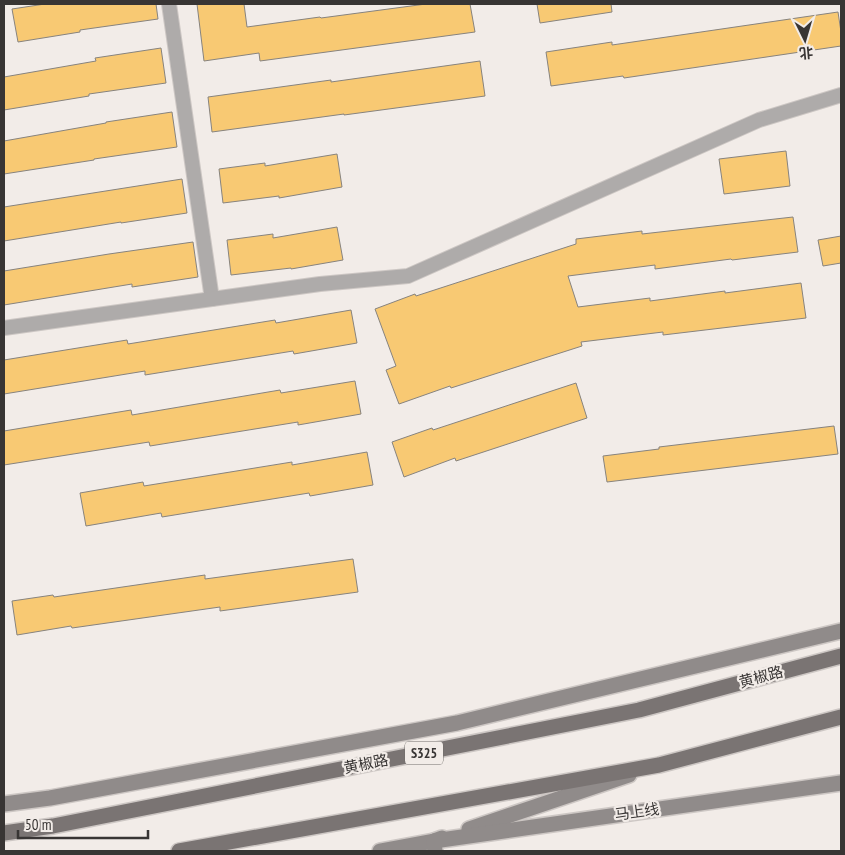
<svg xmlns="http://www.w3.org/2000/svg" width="845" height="855" viewBox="0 0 845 855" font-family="'PT Sans Narrow','Noto Sans SC',sans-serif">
<rect width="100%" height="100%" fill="#f2ece8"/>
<g fill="#f8c973" stroke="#87837e">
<path d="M 45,4 L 156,4 L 158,19 L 80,30 L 80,32 L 18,42 L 12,9 Z"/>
<path d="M 197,4 L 244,4 L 247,27 L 320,17 L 321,18 L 426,4 L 470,4 L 475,32 L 260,61 L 259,53 L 204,61 Z"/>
<path d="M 537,4 L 611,4 L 612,12 L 540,23 Z"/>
<path d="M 838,12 L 841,32 L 841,46 L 624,78 L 623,76 L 551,86 L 546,52 L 612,42 L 612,45 Z"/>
<path d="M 161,48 L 166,83 L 89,94 L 89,96 L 4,110 L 4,77 L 96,61 L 95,58 Z"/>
<path d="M 480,61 L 485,96 L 344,115 L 344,114 L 212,132 L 208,97 L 331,80 L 331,82 Z"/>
<path d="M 172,112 L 177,147 L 94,159 L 94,160 L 4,174 L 4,141 L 106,123 L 106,122 Z"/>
<path d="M 786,151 L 790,186 L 724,194 L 719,159 Z"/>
<path d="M 337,154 L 342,187 L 279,198 L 279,196 L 223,203 L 219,169 L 265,163 L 265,166 Z"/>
<path d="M 182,179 L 187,213 L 121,223 L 121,222 L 4,241 L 4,207 Z"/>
<path d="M 793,217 L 798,252 L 732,260 L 731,259 L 655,269 L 655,265 L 568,276 L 578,307 L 650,298 L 650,301 L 725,291 L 725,293 L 801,283 L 806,318 L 663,335 L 663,332 L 581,342 L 582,346 L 451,388 L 450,386 L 399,404 L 386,370 L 396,366 L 375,309 L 415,294 L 416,296 L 576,244 L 576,239 L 642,231 L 642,234 Z"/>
<path d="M 337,227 L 343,260 L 291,269 L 291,268 L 231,275 L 227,240 L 273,234 L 273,238 Z"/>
<path d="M 841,236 L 841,263 L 823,266 L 818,240 Z"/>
<path d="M 193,242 L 198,277 L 132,287 L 132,284 L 4,305 L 4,271 L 109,254 Z"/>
<path d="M 351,310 L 357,343 L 294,354 L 293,351 L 145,375 L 145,371 L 4,394 L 4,360 L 127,340 L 128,344 L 275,320 L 276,323 Z"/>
<path d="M 355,381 L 361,414 L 298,425 L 298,422 L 150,446 L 149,442 L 4,465 L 4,431 L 131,410 L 132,415 L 280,390 L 281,393 Z"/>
<path d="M 576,383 L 587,418 L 456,461 L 455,458 L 404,477 L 392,442 L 432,428 L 433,430 Z"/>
<path d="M 834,426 L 838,454 L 607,482 L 603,456 L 659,449 L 659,447 Z"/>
<path d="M 367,452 L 373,485 L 310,496 L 309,493 L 162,517 L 161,513 L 86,526 L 80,493 L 143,482 L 144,486 L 292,462 L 292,465 Z"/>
<path d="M 353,559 L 358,592 L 220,611 L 220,607 L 72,628 L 71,626 L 17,635 L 12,601 L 53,595 L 54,597 L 205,575 L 205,579 Z"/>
</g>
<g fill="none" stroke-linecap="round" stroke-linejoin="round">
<g stroke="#cdc7c4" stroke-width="16">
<g id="street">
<path d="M 169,4 L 212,299"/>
<path d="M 4,328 L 320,284 L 408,276 L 759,120 L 841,95"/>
</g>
</g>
<g stroke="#cdc7c4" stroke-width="18">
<g id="secondary">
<path d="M 4,804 L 50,798 L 457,723 L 841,631"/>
<path d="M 469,829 L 629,775"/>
<path d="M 380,851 L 434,841 L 442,838"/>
<path d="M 435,851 L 434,841 L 841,783"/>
</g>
</g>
<g stroke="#cdc7c4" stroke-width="18">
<g id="primary">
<path d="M 4,833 L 53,826 L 639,710 L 841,656"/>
<path d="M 179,851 L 659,765 L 841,717"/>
</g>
</g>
<use href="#street" stroke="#aeabaa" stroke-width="14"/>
<use href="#secondary" stroke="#908b8a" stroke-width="15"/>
<use href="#primary" stroke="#7a7473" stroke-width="15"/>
</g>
<g text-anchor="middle" stroke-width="4.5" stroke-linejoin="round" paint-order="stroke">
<rect fill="#f2ece8" stroke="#706c6a" stroke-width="1" x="405" y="741.5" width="38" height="23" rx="4"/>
<g font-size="14" font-weight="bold" fill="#383534">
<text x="424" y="758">S325</text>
</g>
<g font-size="15" fill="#383534" stroke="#f2ece8">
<text transform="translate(761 677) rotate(-15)" y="5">黄椒路</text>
<text transform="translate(366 764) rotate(-11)" y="5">黄椒路</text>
<text transform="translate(637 812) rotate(-8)" y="5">马上线</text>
</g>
</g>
<rect width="845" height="855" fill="none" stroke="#383534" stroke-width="10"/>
<g transform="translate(805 40) rotate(175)" stroke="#f2ece8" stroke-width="4" paint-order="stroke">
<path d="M0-4L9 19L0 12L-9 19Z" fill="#383534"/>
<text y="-8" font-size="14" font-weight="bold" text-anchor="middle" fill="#383534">北</text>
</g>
<path d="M18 830v8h130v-8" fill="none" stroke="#383534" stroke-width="2.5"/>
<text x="25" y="830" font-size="15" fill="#383534" stroke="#f2ece8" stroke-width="4" paint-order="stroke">50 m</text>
</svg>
